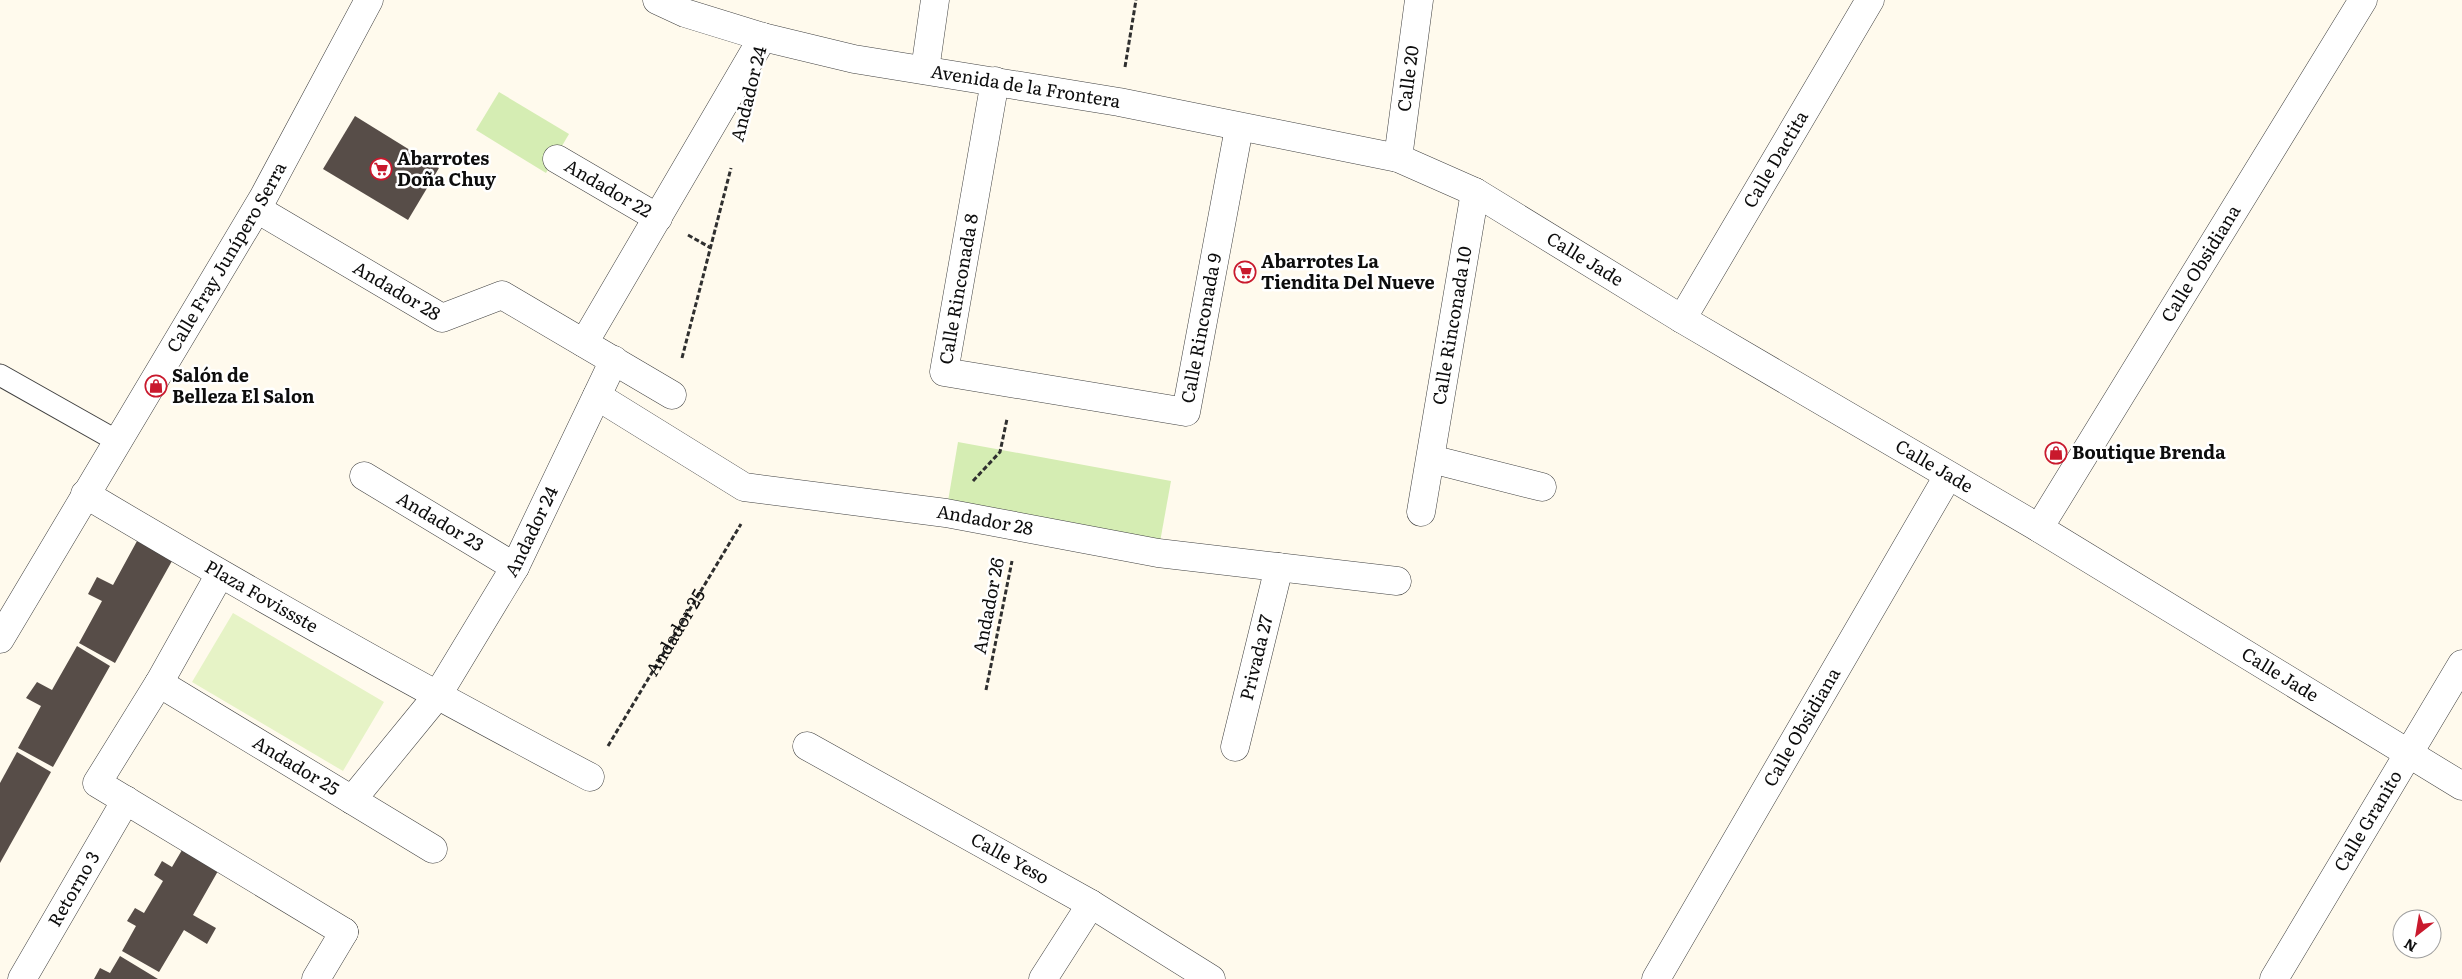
<svg xmlns="http://www.w3.org/2000/svg" width="2462" height="979" viewBox="0 0 2462 979" font-family="Literata,serif">
<rect width="100%" height="100%" fill="#fffaed"/>
<g fill="#d5edb3">
<path d="M 499,92 L 569,134 L 546,173 L 476,130 Z"/>
<path d="M 958,442 L 1171,481 L 1158,553 L 946,513 Z"/>
</g>
<path fill="#e6f3c6" d="M 233,613 L 384,702 L 343,771 L 192,682 Z"/>
<g fill="#574d48">
<path d="M 355,116 L 439,168 L 408,220 L 323,169 Z"/>
<path d="M 137,541 L 172,561 L 115,663 L 79,643 L 102,601 L 88,594 L 97,577 L 113,585 Z"/>
<path d="M 77,646 L 110,666 L 53,767 L 18,748 L 41,706 L 26,698 L 37,682 L 52,690 Z"/>
<path d="M 17,752 L 51,772 L 0,863 L 0,783 Z"/>
<path d="M 182,850 L 218,871 L 193,915 L 216,928 L 207,944 L 184,930 L 159,972 L 122,951 L 136,926 L 127,921 L 135,908 L 144,913 L 163,881 L 154,875 L 162,861 L 172,867 Z"/>
<path d="M 120,956 L 158,979 L 94,979 L 100,968 L 110,973 Z"/>
</g>
<g fill="none" stroke-linecap="round" stroke-linejoin="round">
<g stroke="#404040" stroke-width="23">
<path id="service" d="M 0,375 L 117,441"/>
</g>
<g stroke="#404040" stroke-width="29">
<g id="pedestrian">
<path id="s2" d="M 1398,158 L 1419,0"/>
<path id="s3" d="M 557,159 L 658,218"/>
<path d="M 584,343 L 763,37"/>
<path d="M 316,979 L 344,932"/>
</g>
</g>
<g stroke="#404040" stroke-width="29">
<g id="minor">
<path id="s4" d="M 657,0 L 685,13 L 763,37 L 854,59 L 1119,102 L 1398,158 L 1475,192 L 1682,319 L 2039,528 L 2462,786"/>
<path d="M 925,70 L 935,0"/>
<path id="s5" d="M 995,81 L 944,372 L 1186,412 L 1239,128"/>
<path id="s6" d="M 257,209 L 442,318 L 502,295 L 672,395"/>
<path id="s7" d="M 1682,319 L 1870,0"/>
<path id="s8" d="M 597,396 L 744,487 L 946,513 L 1158,553 L 1397,581"/>
<path d="M 1431,459 L 1542,487"/>
<path id="s9" d="M 364,476 L 515,567"/>
<path id="s10" d="M 85,494 C 251,593 419,687 590,777"/>
<path id="s11" d="M 1421,512 L 1475,192"/>
<path id="s12" d="M 2039,528 L 2363,0"/>
<path d="M 220,574 L 159,683 L 97,783 L 344,932"/>
<path id="s13" d="M 0,639 L 263,198 L 369,0"/>
<path id="s14" d="M 159,683 L 433,849"/>
<path id="s15" d="M 807,746 L 1091,904 L 1211,979"/>
<path id="s16" d="M 1235,747 L 1279,567"/>
<path id="s17" d="M 352,800 L 437,696 L 515,567 L 614,360"/>
<path id="s18" d="M 22,979 L 126,800"/>
<path d="M 1043,979 L 1091,904"/>
<path id="s19" d="M 1656,979 L 1948,476"/>
<path id="s20" d="M 2274,979 L 2462,664"/>
</g>
</g>
<g stroke="#2f2f2f" stroke-width="3" stroke-dasharray="5 2.5" stroke-linecap="butt">
<path d="M 1125,67 L 1136,0"/>
<path d="M 688,235 L 711,248"/>
<path d="M 682,358 L 731,168"/>
<path d="M 973,481 L 1000,452 L 1007,419"/>
<path d="M 986,690 L 1012,561"/>
<path id="s1" d="M 608,746 L 741,524"/>
</g>
<use href="#service" stroke="#fff" stroke-width="21"/>
<use href="#pedestrian" stroke="#fff" stroke-width="28"/>
<use href="#minor" stroke="#fff" stroke-width="28"/>
</g>
<defs>
<g id="supermarket-ring" transform="scale(1.125)"><circle r="9.5" fill="#fff" stroke="#c9192d" stroke-width="1.5"/><path d="M-6-5.5h2.5l.6 2H6L4.5 2H-2.5L-4.4-4H-6ZM-1.5 3.2a1.3 1.3 0 1 0 .1 0ZM3 3.2a1.3 1.3 0 1 0 .1 0Z" fill="#c9192d"/></g>
<g id="shop-ring" transform="scale(1.125)"><circle r="9.5" fill="#fff" stroke="#c9192d" stroke-width="1.5"/><path d="M-5-2.5h2.3a2.7 3.5 0 0 1 5.4 0H5L5.5 6h-11ZM-1.5-2.5h3a1.5 2.3 0 0 0-3 0Z" fill="#c9192d"/></g>
</defs>
<g fill-rule="evenodd">
<use href="#supermarket-ring" x="381" y="169"/>
<use href="#supermarket-ring" x="1245" y="272"/>
<use href="#shop-ring" x="156" y="386"/>
<use href="#shop-ring" x="2056" y="453"/>
</g>
<g text-anchor="middle" stroke-width="5" stroke-linejoin="round" paint-order="stroke">
<g font-size="18" fill="#0d0d0d" stroke="#fff">
<text dy="6" stroke="none"><textPath href="#s2" startOffset="80">Calle 20</textPath></text>
<text dy="6" stroke="none"><textPath href="#s4" startOffset="380">Avenida de la Frontera</textPath></text>
<text transform="translate(749 94) rotate(-76)" y="6">Andador 24</text>
<text dy="6" stroke="none"><textPath href="#s7" startOffset="185">Calle Dactita</textPath></text>
<text dy="6" stroke="none"><textPath href="#s3" startOffset="59">Andador 22</textPath></text>
<text dy="6" stroke="none"><textPath href="#s13" startOffset="444">Calle Fray Junípero Serra</textPath></text>
<text dy="6" stroke="none"><textPath href="#s4" startOffset="972">Calle Jade</textPath></text>
<text dy="6" stroke="none"><textPath href="#s12" startOffset="310">Calle Obsidiana</textPath></text>
<text dy="6" stroke="none"><textPath href="#s6" startOffset="162">Andador 28</textPath></text>
<text transform="translate(959 289) rotate(-80)" y="6">Calle Rinconada 8</text>
<text dy="6" stroke="none"><textPath href="#s11" startOffset="189">Calle Rinconada 10</textPath></text>
<text dy="6" stroke="none"><textPath href="#s5" startOffset="626">Calle Rinconada 9</textPath></text>
<text dy="6" stroke="none"><textPath href="#s4" startOffset="1378">Calle Jade</textPath></text>
<text dy="6" stroke="none"><textPath href="#s8" startOffset="416">Andador 28</textPath></text>
<text dy="6" stroke="none"><textPath href="#s9" startOffset="89">Andador 23</textPath></text>
<text dy="6" stroke="none"><textPath href="#s17" startOffset="324">Andador 24</textPath></text>
<text dy="6" stroke="none"><textPath href="#s10" startOffset="204">Plaza Fovissste</textPath></text>
<text transform="translate(989 606) rotate(-79)" y="6">Andador 26</text>
<text dy="6" stroke="none"><textPath href="#s1" startOffset="132">Andador 25</textPath></text>
<text dy="6" stroke="none"><textPath href="#s16" startOffset="92">Privada 27</textPath></text>
<text dy="6" stroke="none"><textPath href="#s4" startOffset="1782">Calle Jade</textPath></text>
<text dy="6" stroke="none"><textPath href="#s19" startOffset="291">Calle Obsidiana</textPath></text>
<text dy="6" stroke="none"><textPath href="#s14" startOffset="160">Andador 25</textPath></text>
<text dy="6" stroke="none"><textPath href="#s20" startOffset="184">Calle Granito</textPath></text>
<text dy="6" stroke="none"><textPath href="#s15" startOffset="232">Calle Yeso</textPath></text>
<text dy="6" stroke="none"><textPath href="#s18" startOffset="104">Retorno 3</textPath></text>
</g>
<g font-size="18" font-weight="bold" fill="#0d0d0d" stroke="#fff" text-anchor="start">
<text x="397" y="165">Abarrotes<tspan x="397" dy="21">Doña Chuy</tspan></text>
<text x="1261" y="268">Abarrotes La<tspan x="1261" dy="21">Tiendita Del Nueve</tspan></text>
<text x="172" y="382">Salón de<tspan x="172" dy="21">Belleza El Salon</tspan></text>
<text x="2072" y="459">Boutique Brenda</text>
</g>
</g>
<g transform="translate(2417 934) rotate(211)"><circle r="24" fill="#ffffff" stroke="#9e9e9e"/>
<path d="M0-4L9 19L0 12L-9 19Z" fill="#c9192d"/>
<text y="-8" font-size="14" font-weight="bold" text-anchor="middle" fill="#0d0d0d">N</text>
</g>
</svg>
